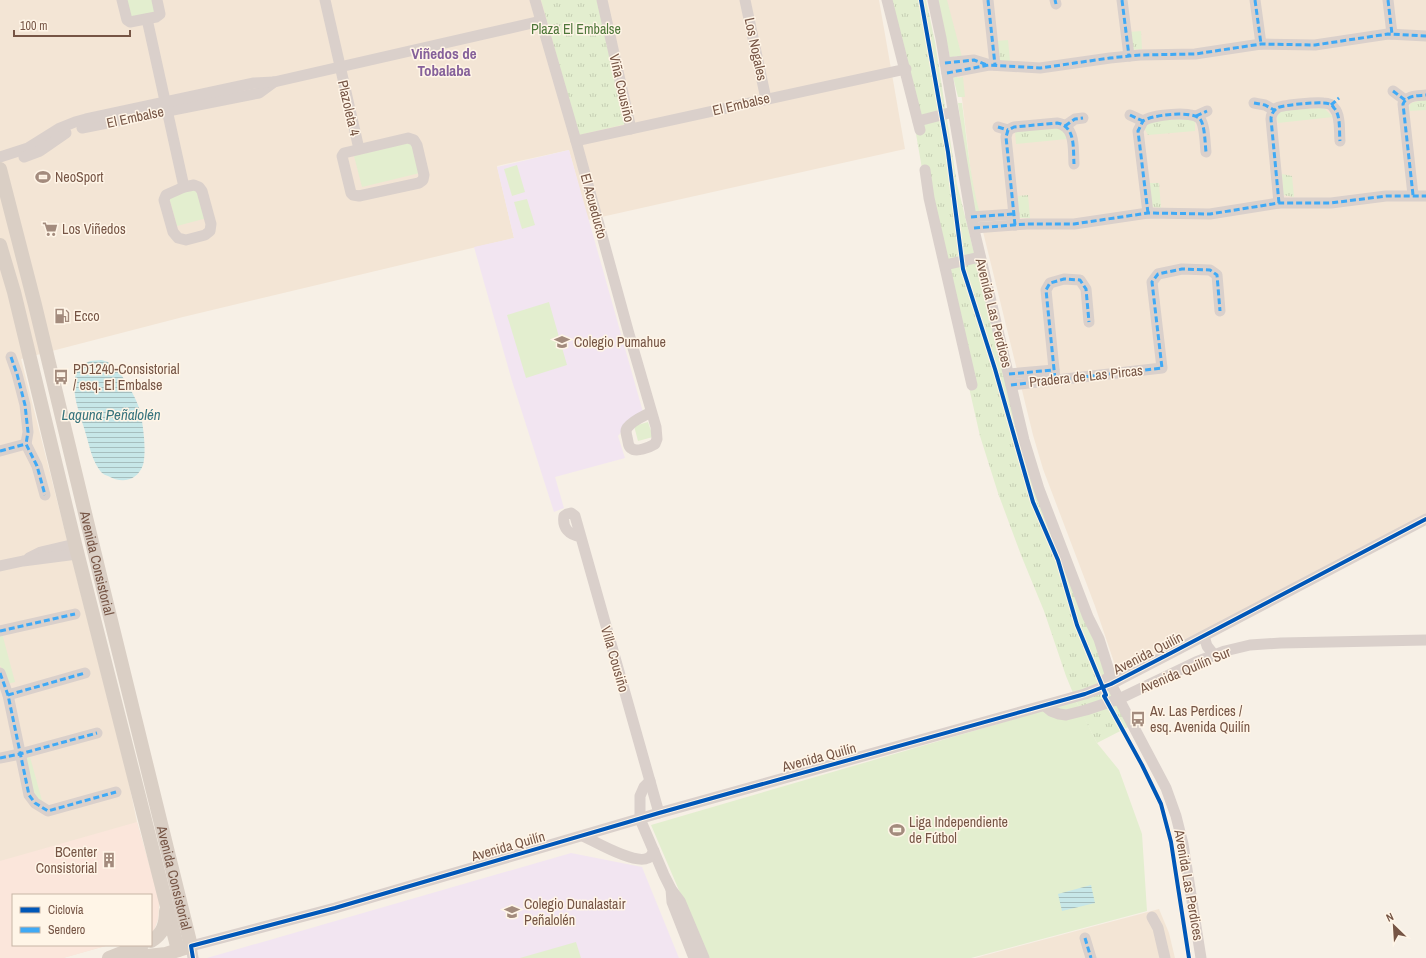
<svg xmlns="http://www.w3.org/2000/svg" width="1426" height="958" viewBox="0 0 1426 958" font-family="'Archivo Narrow',sans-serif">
<defs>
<pattern id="park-tufts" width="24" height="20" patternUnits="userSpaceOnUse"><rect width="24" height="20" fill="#e3eecf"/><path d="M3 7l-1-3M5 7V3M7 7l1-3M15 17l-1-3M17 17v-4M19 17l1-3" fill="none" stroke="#c6ceb3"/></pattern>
<pattern id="water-rules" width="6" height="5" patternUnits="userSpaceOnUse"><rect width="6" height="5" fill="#c7e7e8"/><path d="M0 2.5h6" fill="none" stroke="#a6bebe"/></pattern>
</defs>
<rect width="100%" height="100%" fill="#f7f0e6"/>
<g fill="#f3e5d5">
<path d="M 0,0 L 879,0 L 905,149 L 588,220 L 569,150 L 497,166 L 514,238 L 183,317 L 21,359 L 128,779 L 137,822 L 159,899 L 159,906 L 158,919 L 153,932 L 151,895 L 13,895 L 13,945 L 109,945 L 63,958 L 0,958 Z"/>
<path d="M 945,0 L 1426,0 L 1426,517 L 1127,672 L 1118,674 L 1095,606 L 1043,469 L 1033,435 L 973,191 L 962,99 L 955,64 L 957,56 Z"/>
<path d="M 1159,909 L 1169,933 L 1175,958 L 975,958 Z"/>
</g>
<path fill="#fbe6db" d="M 137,822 L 159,900 L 158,919 L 153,932 L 151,933 L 151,895 L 13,895 L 13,945 L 109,945 L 63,958 L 0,958 L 0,861 Z"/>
<g fill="#f2e5f1">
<path d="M 569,150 L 643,412 L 635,415 L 618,436 L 625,458 L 555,477 L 564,508 L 554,512 L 512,381 L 474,247 L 514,238 L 497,167 Z"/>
<path d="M 571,853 L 642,867 L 679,958 L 207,958 Z"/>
</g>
<g fill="#e3eecf">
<path d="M 127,0 L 155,0 L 158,12 L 132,19 Z"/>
<path d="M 938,0 L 947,0 L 962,57 L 957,56 L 950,58 Z"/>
<path d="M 957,76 L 958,78 L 963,77 L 965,97 L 958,97 L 953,77 Z"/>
<path d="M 958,103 L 962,103 C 967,141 970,178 980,214 L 976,215 L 970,191 Z"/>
<path d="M 416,141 L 424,172 L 362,187 L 354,156 Z"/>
<path d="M 517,165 L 525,192 L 512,196 L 504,169 Z"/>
<path d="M 198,186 L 207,218 L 177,226 L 168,194 Z"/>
<path d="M 527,199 L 535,225 L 522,229 L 514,202 Z"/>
<path d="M 549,302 L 567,365 L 526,378 L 507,315 Z"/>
<path d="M 648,422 L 653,437 L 638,441 L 634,426 Z"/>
<path d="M 2,633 L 15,682 L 7,684 L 0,665 L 0,634 Z"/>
<path d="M 1076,701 L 1097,743 L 1119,770 L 1142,834 L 1147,911 L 971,958 L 708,958 L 651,825 Z"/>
<path d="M 30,757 L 43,804 L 33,794 L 23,759 Z"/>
<path d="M 576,942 L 581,958 L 520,958 Z"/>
</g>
<g fill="url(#park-tufts)">
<path d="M 541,0 L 597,0 L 626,124 L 579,135 Z"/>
<path d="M 891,0 L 926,0 L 935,42 L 957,184 L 1017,426 L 1130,726 L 1097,743 L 1080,710 L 1066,676 L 1044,611 L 1021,555 L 998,493 L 980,436 L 930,215 L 901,47 Z"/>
<path d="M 1141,31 L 1142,49 L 1131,50 L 1129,32 Z"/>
<path d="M 1008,40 L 1010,61 L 998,62 L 996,41 Z"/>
<path d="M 1426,99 L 1426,110 L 1410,111 L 1409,108 L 1411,103 Z"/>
<path d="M 1324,108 L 1333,117 L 1278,123 L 1276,112 L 1287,110 Z"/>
<path d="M 1190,118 L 1195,120 L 1195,131 L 1148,135 L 1143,126 L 1151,121 Z"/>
<path d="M 1059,127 L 1065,130 L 1067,139 L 1016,144 L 1015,131 Z"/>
<path d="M 1282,174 L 1292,176 L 1294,197 L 1283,195 Z"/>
<path d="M 1149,183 L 1159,183 L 1161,208 L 1152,207 Z"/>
<path d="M 1028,195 L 1030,218 L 1019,218 L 1018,196 Z"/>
</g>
<g fill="url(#water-rules)">
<path d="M 101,360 C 104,361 107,361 109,363 C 120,369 134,394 138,405 C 143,418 147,453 143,465 C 137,481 122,484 108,476 C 105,475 103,474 101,472 C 93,462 90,449 87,438 C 81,414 68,392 78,367 L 90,361 Z"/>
<path d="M 1091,885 L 1095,903 L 1062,911 L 1058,894 Z"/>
</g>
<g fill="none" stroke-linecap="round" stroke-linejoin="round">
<g stroke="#dad0cb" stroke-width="11">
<path d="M 122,0 L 127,20 L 130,22 L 156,17 L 160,14 L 157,0"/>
<path d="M 325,0 L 359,149"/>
<path d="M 535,0 L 576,141 L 629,334 L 656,427 L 657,439 L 655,444 C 650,447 636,453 631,448 C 628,447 628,440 627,437 C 626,433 625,430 628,427 C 633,420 644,416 651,412"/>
<path d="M 602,0 L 631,129"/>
<path d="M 745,0 L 766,99"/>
<path d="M 887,0 L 920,130"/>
<path d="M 933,0 L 941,38 L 971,217 L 1024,440 L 1039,489 L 1088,617 L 1099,639 L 1110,674 L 1111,684"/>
<path d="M 988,0 L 995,65"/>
<path d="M 1055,0 L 1056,4"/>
<path d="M 1122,0 L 1129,56"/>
<path d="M 1255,0 L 1261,44"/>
<path d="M 1388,0 L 1392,34"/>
<path d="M 147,19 L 184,187"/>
<path d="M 945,63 L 974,60 L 987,64"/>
<path d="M 947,73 L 989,65 L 1040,68 L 1110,58 L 1140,55 L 1195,54 L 1261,44 L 1315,45 L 1388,34 L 1426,36"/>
<path d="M 1393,91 L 1405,100"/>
<path d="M 1254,103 L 1265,105 L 1274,110"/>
<path d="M 1130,115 L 1143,121"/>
<path d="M 1196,116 L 1207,111"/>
<path d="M 918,121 L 953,112"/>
<path d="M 1065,126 L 1075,119 L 1083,118"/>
<path d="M 998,127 L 1008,130"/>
<path d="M 82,128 L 259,93 L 274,82"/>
<path d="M 408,138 L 414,140 L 417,145 L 424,175 L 423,180 L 419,183 L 359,196 L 353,195 L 351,193 L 342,156 L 344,153 Z"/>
<path d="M 576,141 L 906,69"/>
<path d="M 0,157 L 28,148 L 60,128 L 75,122 L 86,119 L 254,83 L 274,82 L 541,21"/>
<path d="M 24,157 L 40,151 L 66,133"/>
<path d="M 925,170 L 929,198 L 972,385"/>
<path d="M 194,185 L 199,187 L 202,191 L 211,224 L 210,231 L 205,235 L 186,240 L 178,238 L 173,232 L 164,200 L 166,195 L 184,187 Z"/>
<path d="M 1413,195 L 1403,104 C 1407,95 1417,96 1426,95"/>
<path d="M 1279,203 L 1271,119 C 1271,115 1273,111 1277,108 C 1281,105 1317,102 1323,103 C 1328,103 1332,104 1334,108 C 1341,115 1339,132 1340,141"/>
<path d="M 1148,213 L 1138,131 L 1143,121 C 1151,115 1192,110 1200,119 C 1205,125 1205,144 1206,152"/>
<path d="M 971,217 L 1014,214"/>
<path d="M 1015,225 L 1006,137 L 1008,130 L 1014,127 L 1057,123 C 1076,126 1073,149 1074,164"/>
<path d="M 974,228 L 1027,224 L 1074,224 L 1148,213 L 1210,214 L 1279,203 L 1331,203 L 1386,196 L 1426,196"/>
<path d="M 945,265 L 980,257"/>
<path d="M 11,357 L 17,374 L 25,405 L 28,432 L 26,444 L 37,466 L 45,495"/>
<path d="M 1009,374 L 1054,370"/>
<path d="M 1055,379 L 1046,290 L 1050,283 L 1064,279 L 1080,280 L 1086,289 L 1089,322"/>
<path d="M 1011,385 L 1162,368 L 1152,282 L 1158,274 L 1182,269 L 1210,270 L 1217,275 L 1220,311"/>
<path d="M 0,451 L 26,444"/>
<path d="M 581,537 C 569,535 562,528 564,516 L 567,514 L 571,513 L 575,516 L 659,813"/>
<path d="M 29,558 L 41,552 L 75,544"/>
<path d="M 0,566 L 23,561 L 77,554"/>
<path d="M 0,631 L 75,614"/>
<path d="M 1204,636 L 1207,646 L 1214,655"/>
<path d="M 0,673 L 8,695 L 29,795 L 35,803 L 48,811 L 116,792"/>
<path d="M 1106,679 L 1111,684 L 1166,788 L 1176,816 L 1183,844 L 1201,958"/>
<path d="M 8,695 L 85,673"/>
<path d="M 1045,706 L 1051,711 L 1059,714 L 1066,715 L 1086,710 L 1119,699 L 1196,662 L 1225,651 L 1250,645 L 1281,643 L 1426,640"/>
<path d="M 0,758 L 20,754 L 97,733"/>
<path d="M 650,781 L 644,787 L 640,796 L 640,819 L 664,875 L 671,889 L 680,901 L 704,958"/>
<path d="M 583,836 C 596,842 635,865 648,858 C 651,857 652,854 654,851"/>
<path d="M 671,889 L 672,902 L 694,958"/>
<path d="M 1152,917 L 1158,928 L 1165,958"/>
<path d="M 1085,938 L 1091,958"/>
<path d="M 193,958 L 191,946 L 335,908 L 659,813 L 1085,694 L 1111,684 L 1171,653 L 1426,519"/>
</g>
<g stroke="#dacfc5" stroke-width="14">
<path id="s1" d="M 0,169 L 35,305 L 103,588 L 191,946 L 166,954 L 129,958"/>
<path d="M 0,245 L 14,292 L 75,544 L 178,950"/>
<path d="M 151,941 C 163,934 166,924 166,911"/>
<path d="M 109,958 L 142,945"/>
</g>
<g stroke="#3fa9f5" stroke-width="3" stroke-dasharray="6 3" stroke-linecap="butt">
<path d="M 988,0 L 995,65"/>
<path d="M 1055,0 L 1056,4"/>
<path d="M 1122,0 L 1129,56"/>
<path d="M 1255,0 L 1261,44"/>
<path d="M 1388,0 L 1392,34"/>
<path d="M 945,63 L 974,60 L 987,65"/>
<path d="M 947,73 L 989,65 L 1040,68 L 1110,58 L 1140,55 L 1195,54 L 1261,44 L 1315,45 L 1388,34 L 1426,36"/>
<path d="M 1393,91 L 1405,100"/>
<path d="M 1254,103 L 1265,105 L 1274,110"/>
<path d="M 1331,105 L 1339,98"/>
<path d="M 1130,115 L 1143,121"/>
<path d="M 1196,116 L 1207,111"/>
<path d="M 1065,126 L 1075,119 L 1083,118"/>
<path d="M 998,127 L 1008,130"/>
<path d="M 1413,195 L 1403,104 C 1407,95 1417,96 1426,95"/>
<path d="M 1279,203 L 1271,119 C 1271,115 1273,111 1277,108 C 1281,105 1317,102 1323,103 C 1328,103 1332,104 1334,108 C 1341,115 1339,132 1340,141"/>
<path d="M 1148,213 L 1138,131 L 1143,121 C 1151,115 1192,110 1200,119 C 1205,125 1205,144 1206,152"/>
<path d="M 971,217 L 1014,214"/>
<path d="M 1015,225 L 1006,137 L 1008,130 L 1014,127 L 1057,123 C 1076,126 1073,149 1074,164"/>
<path d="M 974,228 L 1027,224 L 1074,224 L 1148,213 L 1210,214 L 1279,203 L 1331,203 L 1386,196 L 1426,196"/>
<path d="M 11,357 L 17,374 L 25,405 L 28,432 L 26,444 L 37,466 L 45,495"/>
<path d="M 1009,374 L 1054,370"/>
<path d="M 1055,379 L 1046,290 L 1050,283 L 1064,279 L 1080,280 L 1086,289 L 1089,322"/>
<path d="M 1011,385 L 1162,368 L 1152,282 L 1158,274 L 1182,269 L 1210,270 L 1217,275 L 1220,311"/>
<path d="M 0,451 L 26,444"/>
<path d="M 0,631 L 75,614"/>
<path d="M 0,673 L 8,695 L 29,795 L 35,803 L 48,811 L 116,792"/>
<path d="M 8,695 L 85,673"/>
<path d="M 0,758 L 20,754 L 97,733"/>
<path d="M 1085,938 L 1091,958"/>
</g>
<g stroke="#fff5e7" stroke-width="6">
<g id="cycleway">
<path d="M 921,0 L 948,152 L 963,269 L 995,369 L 1033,502 L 1058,560 L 1077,625 L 1106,695 L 1104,696 L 1142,765 L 1161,804 L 1171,842 L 1189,958"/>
<path d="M 193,958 L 191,946 L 335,908 L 659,813 L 1085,694 L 1111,684 L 1171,653 L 1426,519"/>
</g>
</g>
<use href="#cycleway" stroke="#0057b8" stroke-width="4"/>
</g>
<defs>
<g id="stadium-bare" transform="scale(1.2)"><path d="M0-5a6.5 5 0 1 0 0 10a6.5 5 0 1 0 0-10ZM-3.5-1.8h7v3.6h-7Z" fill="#a38b7d" stroke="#fff5e7" stroke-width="2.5" paint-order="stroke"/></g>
<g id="supermarket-bare" transform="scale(1.2)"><path d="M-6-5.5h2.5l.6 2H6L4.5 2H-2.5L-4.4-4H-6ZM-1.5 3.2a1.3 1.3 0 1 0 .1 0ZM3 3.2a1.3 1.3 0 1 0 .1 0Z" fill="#a38b7d" stroke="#fff5e7" stroke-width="2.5" paint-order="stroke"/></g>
<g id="fuel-bare" transform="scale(1.2)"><path d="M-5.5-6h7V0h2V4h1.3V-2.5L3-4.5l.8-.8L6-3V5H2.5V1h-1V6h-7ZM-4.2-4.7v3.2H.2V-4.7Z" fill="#a38b7d" stroke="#fff5e7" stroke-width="2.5" paint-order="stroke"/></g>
<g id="school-bare" transform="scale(1.2)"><path d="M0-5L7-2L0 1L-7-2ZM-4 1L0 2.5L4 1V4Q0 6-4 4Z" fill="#a38b7d" stroke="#fff5e7" stroke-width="2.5" paint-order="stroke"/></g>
<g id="bus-bare" transform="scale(1.2)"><path d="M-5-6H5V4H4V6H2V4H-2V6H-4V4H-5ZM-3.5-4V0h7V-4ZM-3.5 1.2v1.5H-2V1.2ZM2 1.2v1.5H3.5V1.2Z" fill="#a38b7d" stroke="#fff5e7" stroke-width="2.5" paint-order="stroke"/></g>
<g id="building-bare" transform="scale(1.2)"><path d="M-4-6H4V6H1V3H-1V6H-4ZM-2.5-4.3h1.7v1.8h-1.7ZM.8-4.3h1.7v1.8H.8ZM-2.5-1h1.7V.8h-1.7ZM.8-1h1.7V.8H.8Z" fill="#a38b7d" stroke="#fff5e7" stroke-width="2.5" paint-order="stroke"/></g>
</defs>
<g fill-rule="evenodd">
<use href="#stadium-bare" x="43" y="177"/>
<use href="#supermarket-bare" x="50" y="229"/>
<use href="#fuel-bare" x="62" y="316"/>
<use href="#school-bare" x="562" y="342"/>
<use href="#bus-bare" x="61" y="377"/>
<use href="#bus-bare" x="1138" y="719"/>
<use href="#stadium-bare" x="897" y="830"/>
<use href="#building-bare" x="109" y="860"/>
<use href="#school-bare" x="512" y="912"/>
</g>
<g text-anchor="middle" stroke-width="3" stroke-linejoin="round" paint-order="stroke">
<g font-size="14" fill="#4e773a" stroke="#fff5e7">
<text x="576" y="34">Plaza El Embalse</text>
</g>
<g font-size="14" fill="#765545" stroke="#fff5e7">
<text transform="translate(756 49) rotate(78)" y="5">Los Nogales</text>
<text transform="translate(622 88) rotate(77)" y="5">Viña Cousiño</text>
<text transform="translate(741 104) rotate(-13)" y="5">El Embalse</text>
<text transform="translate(349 108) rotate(77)" y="5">Plazoleta 4</text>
<text transform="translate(135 117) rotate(-12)" y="5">El Embalse</text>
<text transform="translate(594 206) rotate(75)" y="5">El Acueducto</text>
<text transform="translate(994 313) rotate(76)" y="5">Avenida Las Perdices</text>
<text transform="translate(1086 376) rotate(-6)" y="5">Pradera de Las Pircas</text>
<text dy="5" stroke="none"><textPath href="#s1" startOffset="406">Avenida Consistorial</textPath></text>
<text transform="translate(1148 653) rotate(-27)" y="5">Avenida Quilín</text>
<text transform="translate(615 659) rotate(74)" y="5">Villa Cousiño</text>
<text transform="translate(1185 670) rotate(-23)" y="5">Avenida Quilín Sur</text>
<text transform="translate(819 757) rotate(-15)" y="5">Avenida Quilín</text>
<text transform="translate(508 846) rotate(-16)" y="5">Avenida Quilín</text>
<text dy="5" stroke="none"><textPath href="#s1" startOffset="730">Avenida Consistorial</textPath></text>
<text transform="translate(1189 885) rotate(80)" y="5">Avenida Las Perdices</text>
</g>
<g font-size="14" fill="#765545" stroke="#fff5e7" text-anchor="start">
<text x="55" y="182">NeoSport</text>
<text x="62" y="234">Los Viñedos</text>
<text x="74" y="321">Ecco</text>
<text x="574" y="347">Colegio Pumahue</text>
<text x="73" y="374">PD1240-Consistorial<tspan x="73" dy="16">/ esq. El Embalse</tspan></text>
<text x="1150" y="716">Av. Las Perdices /<tspan x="1150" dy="16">esq. Avenida Quilín</tspan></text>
<text x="909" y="827">Liga Independiente<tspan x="909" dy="16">de Fútbol</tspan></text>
<text x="97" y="857" text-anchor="end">BCenter<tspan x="97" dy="16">Consistorial</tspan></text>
<text x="524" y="909">Colegio Dunalastair<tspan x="524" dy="16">Peñalolén</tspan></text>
</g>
<g font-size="15" font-weight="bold" fill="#85609a" stroke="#fff5e7">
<text x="444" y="59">Viñedos de<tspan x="444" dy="17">Tobalaba</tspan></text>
</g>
<g font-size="15" font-style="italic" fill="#38747d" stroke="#fff5e7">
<text x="111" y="420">Laguna Peñalolén</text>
</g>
</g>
<rect x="12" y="894" width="140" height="52" fill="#fff5e7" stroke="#c8b5a6"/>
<rect x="20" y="907" width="20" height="6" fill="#0057b8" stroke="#c8b5a6"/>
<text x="48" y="914" font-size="12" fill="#765545">Ciclovía</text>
<rect x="20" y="927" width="20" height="6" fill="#3fa9f5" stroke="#c8b5a6"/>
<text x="48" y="934" font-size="12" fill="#765545">Sendero</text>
<g transform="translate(1394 926) rotate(335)" stroke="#fff5e7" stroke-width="3" paint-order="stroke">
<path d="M0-3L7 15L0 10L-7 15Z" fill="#765545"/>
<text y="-6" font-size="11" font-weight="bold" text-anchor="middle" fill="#765545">N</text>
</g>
<path d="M14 30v6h116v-6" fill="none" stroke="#765545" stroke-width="2"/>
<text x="20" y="30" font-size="12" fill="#765545" stroke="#fff5e7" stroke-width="3" paint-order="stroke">100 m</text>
</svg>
